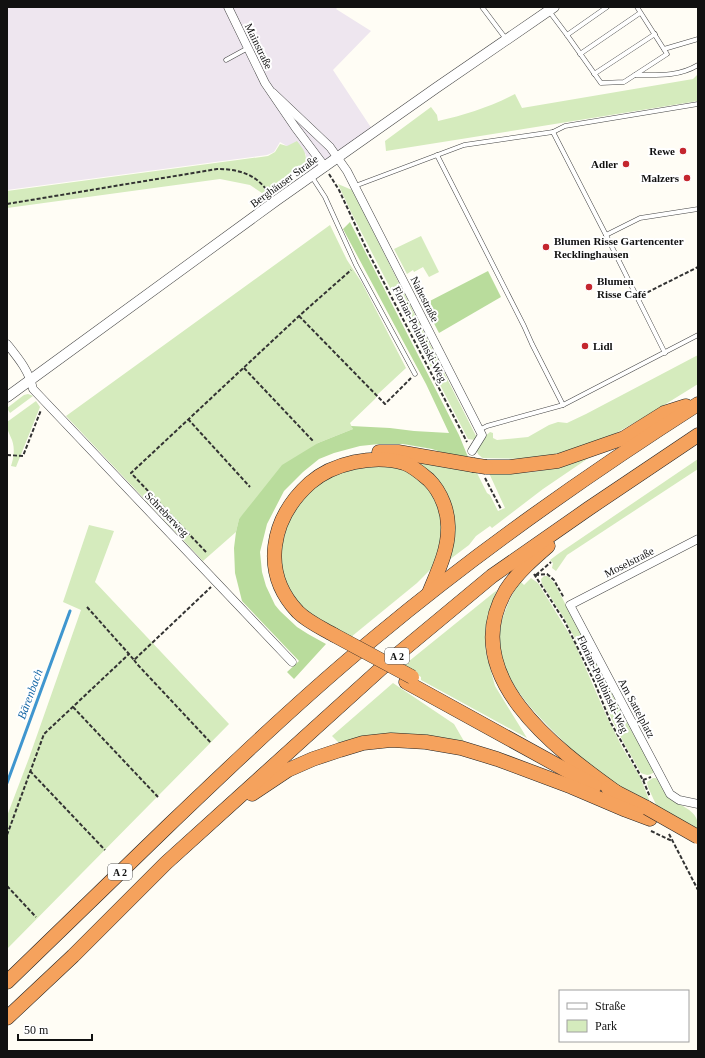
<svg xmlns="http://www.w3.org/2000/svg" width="705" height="1058" viewBox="0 0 705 1058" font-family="Georgia,serif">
<rect width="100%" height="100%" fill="#fffdf5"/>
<path fill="#eee6ef" d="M 7,7 L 338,7 L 336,9 L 371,31 L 333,70 L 374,132 L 315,174 L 306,159 L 306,154 L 287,146 L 280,142 L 274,152 L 267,155 L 7,190 Z"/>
<g fill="#d5ebbd">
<path d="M 698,74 L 698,101 L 386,151 L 385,141 L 431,107 L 437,115 L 438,121 C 465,115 490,107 515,94 L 522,108 L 693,79 Z"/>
<path d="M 297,141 C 303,149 308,154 305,164 L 265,195 L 250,185 L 220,179 L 7,208 L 7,191 L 268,156 L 275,152 L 280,144 L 287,146 Z"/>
<path d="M 338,184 L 352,190 L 477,438 L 475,440 L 468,439 L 351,212 Z"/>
<path d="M 330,225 L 347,260 L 362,283 L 406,368 L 378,394 L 375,399 L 350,423 L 353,429 L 318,443 L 239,519 L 236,532 L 203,561 L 66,416 Z"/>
<path d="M 421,236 L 439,272 L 429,277 L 423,267 L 414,272 L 413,270 L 407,274 L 394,249 Z"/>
<path d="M 698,355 L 698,384 L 648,415 L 618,432 L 607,437 L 572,450 L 555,454 L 529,459 L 483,458 C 482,458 478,454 478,454 C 473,445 484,437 490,432 L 493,433 L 493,438 L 497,440 L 528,437 L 549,425 L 558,422 L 567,423 L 586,414 Z"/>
<path d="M 28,394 L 31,395 L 33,396 L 10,413 L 7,408 L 24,395 Z"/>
<path d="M 36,401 L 40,407 L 16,467 L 11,466 C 14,457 15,449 12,440 C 9,433 7,430 7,422 Z"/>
<path d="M 593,455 L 543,489 L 492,528 L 490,526 L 476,536 L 469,545 L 449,560 L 450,500 C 442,481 431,470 413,460 L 476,471 L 487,493 L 490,495 L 498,511 L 505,508 L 489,473 C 505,472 523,474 539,471 C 558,468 575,461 593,455 Z"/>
<path d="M 698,459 L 698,469 L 567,555 L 556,571 L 552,568 L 553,563 L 550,560 L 558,554 Z"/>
<path d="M 354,465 L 397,465 L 417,476 L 437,499 L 444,534 L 434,566 L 417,583 L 351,637 L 307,612 L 292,597 L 278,562 L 289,518 L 315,485 Z"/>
<path d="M 89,525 L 114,531 L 95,582 L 229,724 L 7,949 L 7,816 L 29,758 L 81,610 L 63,602 Z"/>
<path d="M 544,576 L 548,576 L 555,584 L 623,716 L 653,768 L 653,773 C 648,776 646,775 641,773 L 625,745 L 612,720 L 603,697 L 581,650 L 564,618 L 542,584 L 541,579 Z"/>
<path d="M 531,578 L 538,583 L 573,640 L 586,669 L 606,715 L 622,747 L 640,777 L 650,802 C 644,799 638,795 632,792 C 625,788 617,785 610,781 C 592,770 576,754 561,739 C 536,714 507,687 500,650 C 496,626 508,601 520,581 L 524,585 Z"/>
<path d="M 497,590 L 493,601 L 486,625 L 485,639 L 486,653 L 495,686 L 527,738 L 421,680 L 421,677 L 403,666 Z"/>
<path d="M 393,683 L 454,724 L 465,743 L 392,734 L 338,742 L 332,736 Z"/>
<path d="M 653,778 L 656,778 C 661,785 663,792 670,798 C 678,805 694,809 697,820 C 698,823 698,826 698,829 L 657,807 L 648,787 L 647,782 Z"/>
</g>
<g fill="#b9dc9c">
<path d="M 350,222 L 459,435 L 468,457 L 450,455 L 432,449 L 403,444 L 379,444 L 360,446 L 334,453 L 319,459 L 303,472 L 284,491 L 267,524 L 260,552 L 262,572 L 266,586 L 275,605 L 280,611 L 297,627 L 308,634 L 326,644 L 294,679 L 287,672 L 299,661 L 242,601 L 235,573 L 234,548 L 236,532 L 239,519 L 282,465 L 318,443 L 353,429 L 351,426 L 390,428 L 414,431 L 449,433 L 426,384 L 343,229 Z"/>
<path d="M 488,271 L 501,297 L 439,333 L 424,304 Z"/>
</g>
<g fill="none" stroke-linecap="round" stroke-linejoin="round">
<path stroke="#3f96cf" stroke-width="3" d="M 7,783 L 70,611"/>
<g stroke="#444" stroke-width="5">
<g id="service">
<path d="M 482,7 L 506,39"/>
<path d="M 549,11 L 567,35 L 601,83 L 624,82 L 667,54 L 637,7"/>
<path d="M 567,35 L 607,7"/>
<path d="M 664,49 L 698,39"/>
<path d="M 580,54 L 640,13"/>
<path d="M 226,60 L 248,48"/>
<path d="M 594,74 L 655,34"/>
<path d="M 635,75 C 657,75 678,77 698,65"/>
<path d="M 553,132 L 565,126 L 698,104"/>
<path d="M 437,155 L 524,326 L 532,344 L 563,405"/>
<path d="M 312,177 L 325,197 L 356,265 L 415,374"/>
<path d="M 355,186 L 464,145 L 553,132 L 606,235 L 640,218 L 698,209"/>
<path d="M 606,235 L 665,353"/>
<path d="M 479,430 L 487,426 L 563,405 L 698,335"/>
</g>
</g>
<g stroke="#444" stroke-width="9">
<g id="minor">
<path d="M 228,7 L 265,83 L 295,127 L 325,167"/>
<path d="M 273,93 L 330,147 L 347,171 L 482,435 L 472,451"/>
<path d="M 7,344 C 19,359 29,371 33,389 L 292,662"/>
<path d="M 698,539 L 570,605 L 670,794 L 679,800 L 698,804"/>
</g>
</g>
<g stroke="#444" stroke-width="11">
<path id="tertiary" d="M 7,397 L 277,200 L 436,88 L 554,7"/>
</g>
<g stroke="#222" stroke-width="15">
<g id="motorway">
<path d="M 379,452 L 398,452 L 473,465"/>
<path d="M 486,467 L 510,467 L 558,461 L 624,438 L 664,413 L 686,406"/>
<path d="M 548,546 C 533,559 517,573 506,590 C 456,675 556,749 616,792"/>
<path d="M 334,635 C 322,628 308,622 298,612 C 260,572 271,518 310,483 C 333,463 374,454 404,463 C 413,466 422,474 429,480 C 441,492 449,512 448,530 C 448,551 437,573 429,593"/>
<path d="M 406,682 L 595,786"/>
<path d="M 608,788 L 647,808"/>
<path d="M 252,794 L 288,770 L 313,759 L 340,750 L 363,743 L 391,740 L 426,742 L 461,748 L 497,759 L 572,787 L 626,810 L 650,819"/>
<path d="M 7,982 C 60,930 114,879 167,827 C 236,761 305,695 378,635 C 479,551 587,475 698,404"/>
<path d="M 7,1018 L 73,956 L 166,863 L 386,664 L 492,576 L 588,509 L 698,435"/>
</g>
</g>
<g stroke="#333" stroke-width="2" stroke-dasharray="4 2" stroke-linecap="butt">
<path d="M 329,174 L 339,190 L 367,250 L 467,442"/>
<path d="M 7,204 L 217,169 C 231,169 245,171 257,180 C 262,184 266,189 271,194"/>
<path d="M 642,295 L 698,267"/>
<path d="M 299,316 L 385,404 L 411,378"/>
<path d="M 244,368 L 313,441"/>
<path d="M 188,419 L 250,487"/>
<path d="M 7,455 L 23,456 L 41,410"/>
<path d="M 485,478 L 501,509"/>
<path d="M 206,552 L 131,473 L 299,316 L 351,270"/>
<path d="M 534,574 L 565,622 L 594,681 L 611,723 L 643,780 L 650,797"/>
<path d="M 535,575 L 547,574 L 554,580 L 564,598"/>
<path d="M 536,575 L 551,562"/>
<path d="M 87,607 L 129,654 L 134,660 L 211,587"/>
<path d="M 134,660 L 137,664 L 211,743"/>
<path d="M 73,707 L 158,797"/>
<path d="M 30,771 L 105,850"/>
<path d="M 643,780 L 651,777"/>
<path d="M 651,831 L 672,841"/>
<path d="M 669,834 L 698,890"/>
<path d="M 7,835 L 44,734 L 129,654"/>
<path d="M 7,886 L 36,917"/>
</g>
<use href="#service" stroke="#fff" stroke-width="4"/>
<use href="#minor" stroke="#fff" stroke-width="8"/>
<use href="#tertiary" stroke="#fff" stroke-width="10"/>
<use href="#motorway" stroke="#f5a25d" stroke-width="14"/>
<g stroke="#222" stroke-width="15" stroke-linecap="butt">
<g id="motorway-bridge">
<path d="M 473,465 L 486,467"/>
<path d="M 334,635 L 412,677"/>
<path d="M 647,808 L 698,837"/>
</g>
</g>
<use href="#motorway-bridge" stroke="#f5a25d" stroke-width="14"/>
</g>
<g fill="#c4262e" stroke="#fff" stroke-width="1.5">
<circle cx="683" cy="151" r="4"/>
<circle cx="626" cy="164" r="4"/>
<circle cx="687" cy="178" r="4"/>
<circle cx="546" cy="247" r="4"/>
<circle cx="589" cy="287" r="4"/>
<circle cx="585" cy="346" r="4"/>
</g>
<g text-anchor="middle" stroke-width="4" stroke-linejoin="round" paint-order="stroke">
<g fill="#fff" stroke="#585858" stroke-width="1">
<rect x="385" y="648" width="24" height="16" rx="3"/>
<rect x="108" y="864" width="24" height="16" rx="3"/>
</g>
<g font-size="10" font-weight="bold" fill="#111">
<text x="397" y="660">A 2</text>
<text x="120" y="876">A 2</text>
</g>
<g font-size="11" fill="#111" stroke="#fff">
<text transform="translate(259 46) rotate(64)" y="4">Mainstraße</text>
<text transform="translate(284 181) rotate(-36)" y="4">Berghäuser Straße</text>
<text transform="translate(425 299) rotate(63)" y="4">Nahestraße</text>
<text transform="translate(420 334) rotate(63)" y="4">Florian-Polubinski-Weg</text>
<text transform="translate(167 514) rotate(46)" y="4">Schreberweg</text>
<text transform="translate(629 562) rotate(-27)" y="4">Moselstraße</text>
<text transform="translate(603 684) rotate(65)" y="4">Florian-Polubinski-Weg</text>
<text transform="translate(637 708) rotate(62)" y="4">Am Sattelplatz</text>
</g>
<g font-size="11" font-weight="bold" fill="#111" stroke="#fff" text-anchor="end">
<text x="675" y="155">Rewe</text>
<text x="618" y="168">Adler</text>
<text x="679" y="182">Malzers</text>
<text x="554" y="245" text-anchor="start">Blumen Risse Gartencenter<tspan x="554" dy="13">Recklinghausen</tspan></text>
<text x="597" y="285" text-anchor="start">Blumen<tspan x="597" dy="13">Risse Café</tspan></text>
<text x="593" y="350" text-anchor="start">Lidl</text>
</g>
<g font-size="12" font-style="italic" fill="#1768a6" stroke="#fff">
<text transform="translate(30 694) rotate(-70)" y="4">Bärenbach</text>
</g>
</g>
<rect width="705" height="1058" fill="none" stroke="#111111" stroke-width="16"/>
<rect x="559" y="990" width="130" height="52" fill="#ffffff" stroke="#a0a0a0"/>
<rect x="567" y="1003" width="20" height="6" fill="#ffffff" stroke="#a0a0a0"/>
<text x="595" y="1010" font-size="12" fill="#111111">Straße</text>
<rect x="567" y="1020" width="20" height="12" fill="#d5ebbd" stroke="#a0a0a0"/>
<text x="595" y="1030" font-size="12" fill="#111111">Park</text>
<path d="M18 1034v6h74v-6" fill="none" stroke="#111111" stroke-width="2"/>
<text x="24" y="1034" font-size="12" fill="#111111" stroke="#ffffff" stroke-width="3" paint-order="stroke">50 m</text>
</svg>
